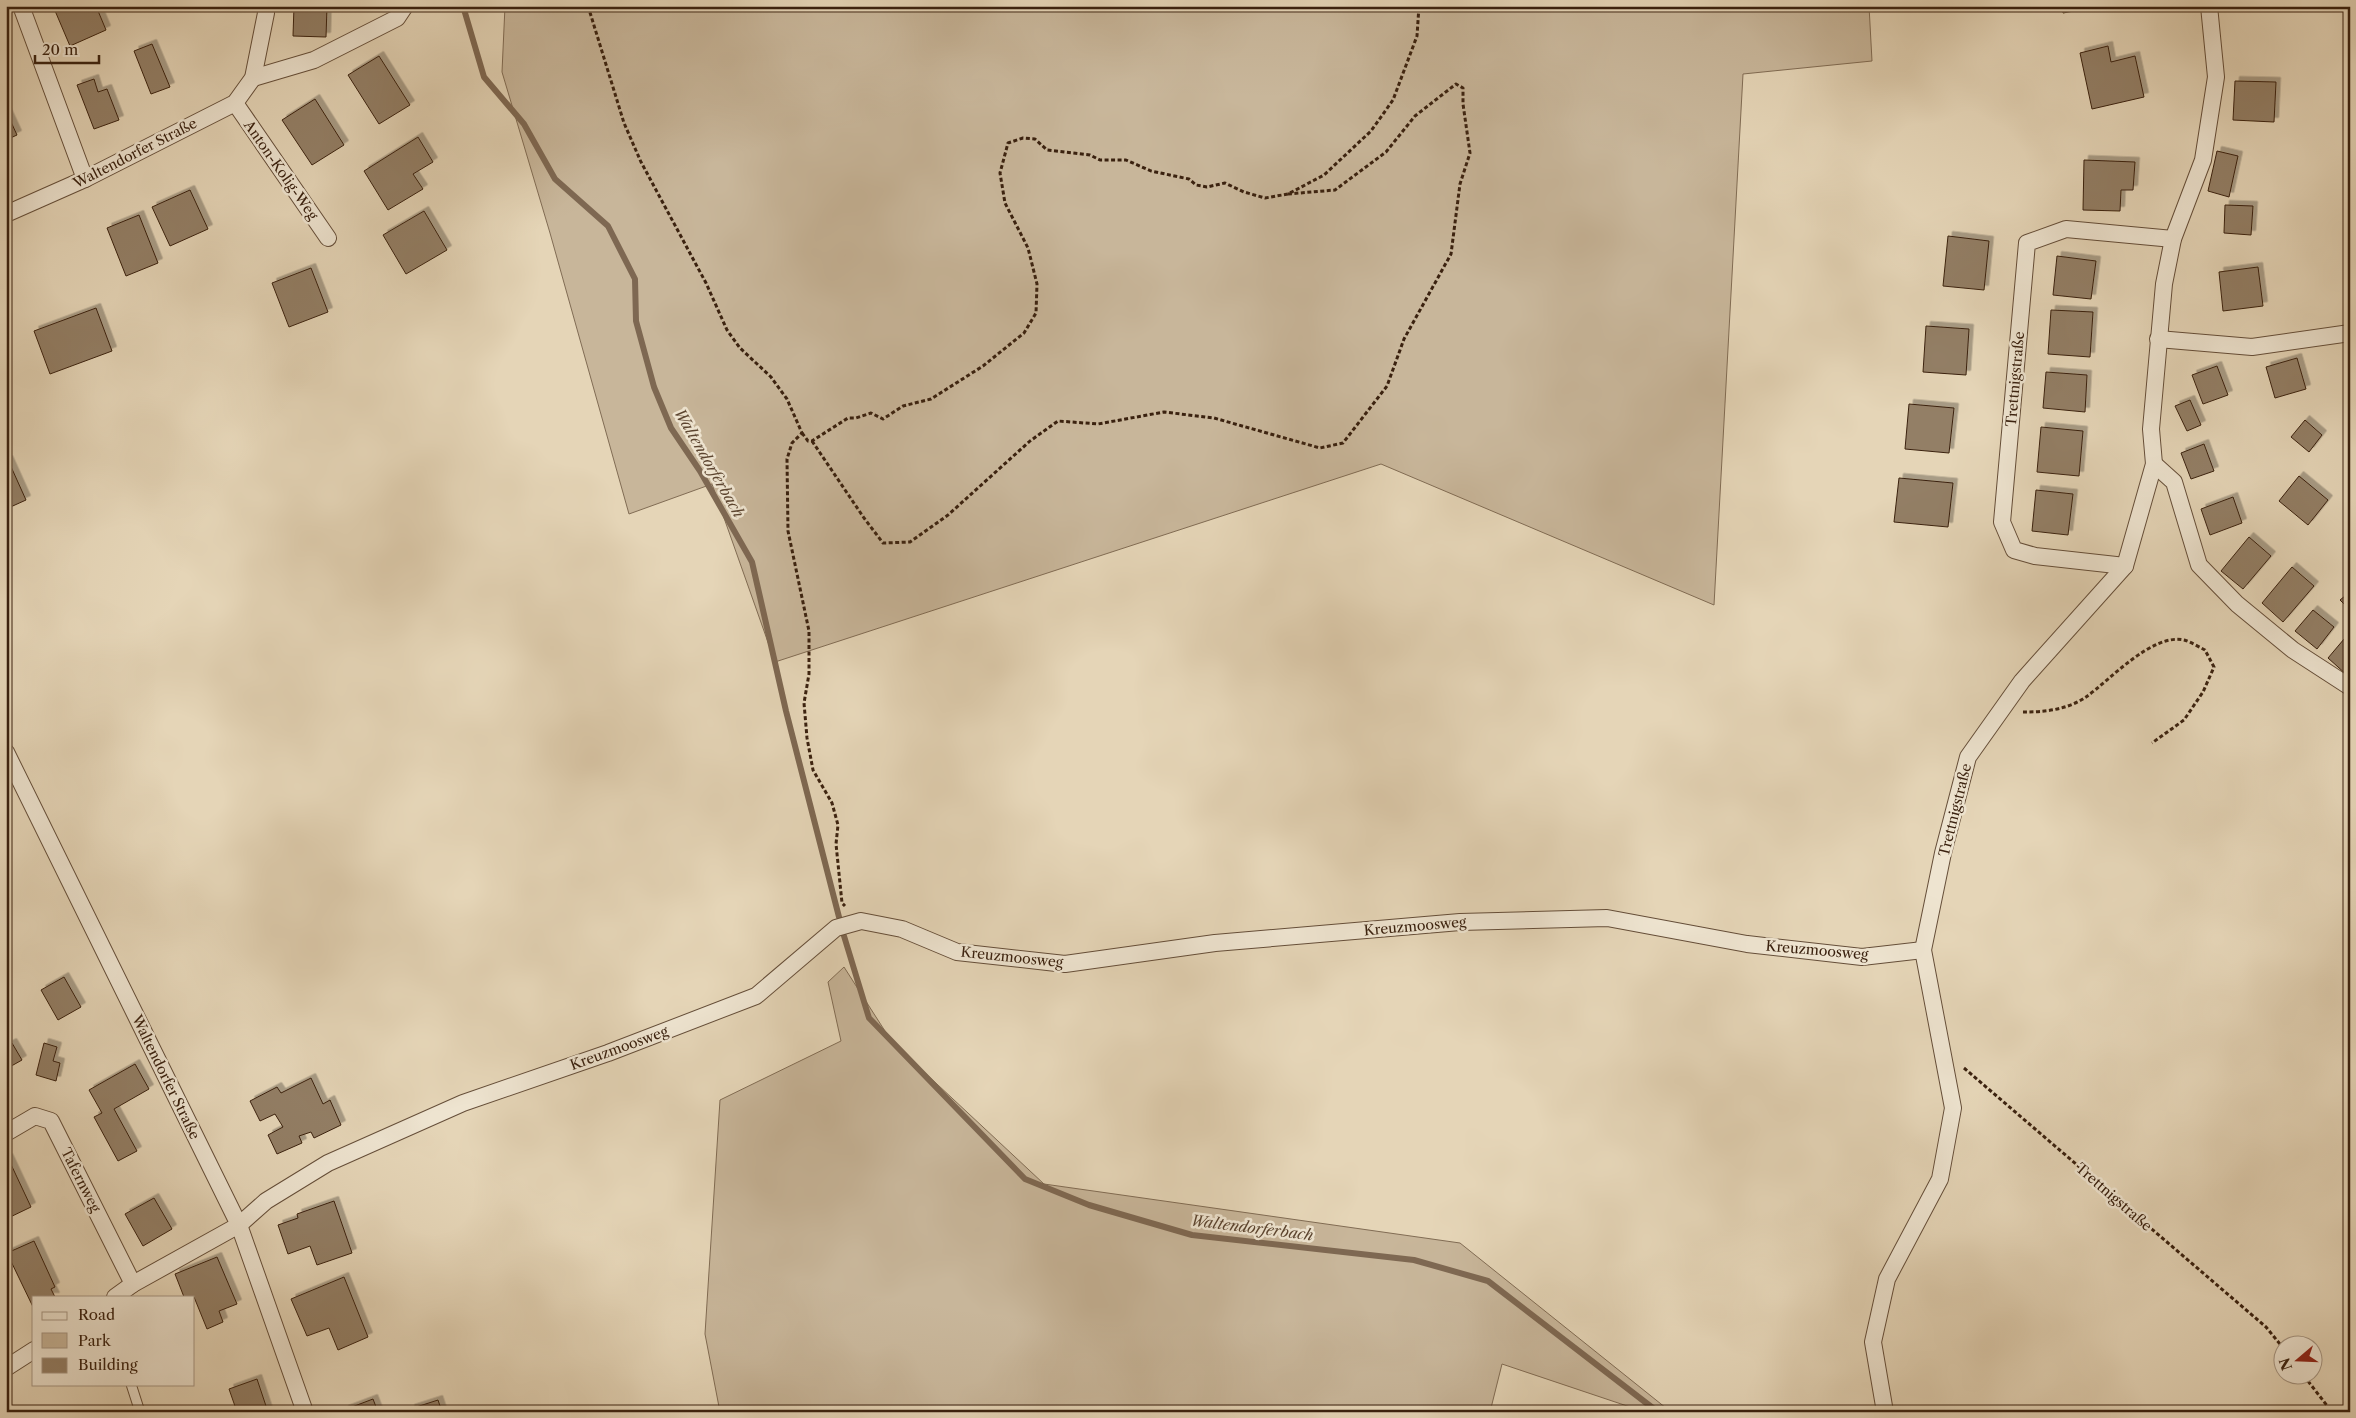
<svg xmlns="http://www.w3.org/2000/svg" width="2356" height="1418" viewBox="0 0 2356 1418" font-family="'Libre Caslon Text',serif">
<defs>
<filter id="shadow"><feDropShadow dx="4.5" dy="-4.5" stdDeviation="0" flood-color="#0004"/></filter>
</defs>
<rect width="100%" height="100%" fill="#e5d5b7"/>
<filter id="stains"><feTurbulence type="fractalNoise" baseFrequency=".004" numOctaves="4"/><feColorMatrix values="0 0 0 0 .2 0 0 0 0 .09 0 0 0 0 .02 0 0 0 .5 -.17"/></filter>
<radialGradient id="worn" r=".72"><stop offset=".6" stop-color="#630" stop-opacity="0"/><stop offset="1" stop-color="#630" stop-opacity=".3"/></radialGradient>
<g fill="#c8b69a" stroke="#816c54">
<path d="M 505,6 L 1869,6 L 1872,61 L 1743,74 L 1714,605 L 1381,464 L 775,662 L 712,484 L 629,514 L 550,233 L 502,72 Z"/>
<path d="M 844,967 L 892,1042 L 1044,1184 L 1460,1243 L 1671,1412 L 1645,1412 L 1502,1364 L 1490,1412 L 720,1412 L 705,1334 L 720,1100 L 841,1041 L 828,982 Z"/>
</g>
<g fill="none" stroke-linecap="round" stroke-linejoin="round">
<g stroke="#7e6852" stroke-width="6">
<path d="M 463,6 L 484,77 L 524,124 L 555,179 L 608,226 L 635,279 L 636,321 L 654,387 L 671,428 L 700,471 L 752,562 L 786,711 L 839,917"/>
<path d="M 844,936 L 869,1018 L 1025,1179 L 1089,1205 L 1192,1235 L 1414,1260 L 1488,1281 L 1658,1412"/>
</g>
</g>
<g fill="#937f66" stroke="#3a210f" filter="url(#shadow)">
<path d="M 53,6 L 96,6 L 106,30 L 70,46 Z"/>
<path d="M 294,6 L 327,6 L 326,37 L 293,36 Z"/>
<path d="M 2062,6 L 2101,6 L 2063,13 Z"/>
<path d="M 152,44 L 170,87 L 151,94 L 134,51 Z"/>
<path d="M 2108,46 L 2111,62 L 2135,56 L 2144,97 L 2092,109 L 2080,53 Z"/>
<path d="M 379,56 L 410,105 L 379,124 L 348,75 Z"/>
<path d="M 94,79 L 98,92 L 107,89 L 119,120 L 94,129 L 77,85 Z"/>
<path d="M 2235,81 L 2276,82 L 2274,122 L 2233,120 Z"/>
<path d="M 315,99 L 344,145 L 312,165 L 282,120 Z"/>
<path d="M 6,111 L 17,135 L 6,140 Z"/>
<path d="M 418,137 L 433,162 L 413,174 L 423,189 L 388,210 L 364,171 Z"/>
<path d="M 2217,151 L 2238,156 L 2229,197 L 2208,191 Z"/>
<path d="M 2084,160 L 2135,162 L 2133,190 L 2121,190 L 2120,211 L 2083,210 Z"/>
<path d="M 190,190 L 208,229 L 170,246 L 152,207 Z"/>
<path d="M 2225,205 L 2253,206 L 2251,235 L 2224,233 Z"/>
<path d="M 424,211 L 447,250 L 406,274 L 383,235 Z"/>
<path d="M 139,215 L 158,263 L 126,276 L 107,228 Z"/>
<path d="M 1948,236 L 1989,241 L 1984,290 L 1943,286 Z"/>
<path d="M 2057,256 L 2096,261 L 2091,299 L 2053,295 Z"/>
<path d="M 2258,267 L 2263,306 L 2223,311 L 2219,272 Z"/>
<path d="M 311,268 L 328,312 L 289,327 L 272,283 Z"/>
<path d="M 96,308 L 112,351 L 50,374 L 34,331 Z"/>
<path d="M 2051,310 L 2093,312 L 2090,357 L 2048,354 Z"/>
<path d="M 1926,326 L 1969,329 L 1966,375 L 1923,372 Z"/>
<path d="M 2297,358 L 2306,389 L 2275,398 L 2266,367 Z"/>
<path d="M 2217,366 L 2228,395 L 2203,404 L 2192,375 Z"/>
<path d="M 2046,372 L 2087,375 L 2085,412 L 2043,408 Z"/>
<path d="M 2190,400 L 2201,425 L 2187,431 L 2175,406 Z"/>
<path d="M 1909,404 L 1954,408 L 1949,453 L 1905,449 Z"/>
<path d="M 2305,420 L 2322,435 L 2309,452 L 2291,437 Z"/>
<path d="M 2041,427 L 2083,431 L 2079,476 L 2037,472 Z"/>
<path d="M 2204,444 L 2214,471 L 2191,479 L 2181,453 Z"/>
<path d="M 8,460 L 26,500 L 6,509 L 6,461 Z"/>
<path d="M 2299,476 L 2328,500 L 2308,525 L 2279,501 Z"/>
<path d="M 1899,478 L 1953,483 L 1948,527 L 1894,522 Z"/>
<path d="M 2036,490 L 2073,494 L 2068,535 L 2032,531 Z"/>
<path d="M 2233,497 L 2242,523 L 2210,535 L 2201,509 Z"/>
<path d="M 2249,537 L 2271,556 L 2243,589 L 2221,571 Z"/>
<path d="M 2292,567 L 2314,586 L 2283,622 L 2262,603 Z"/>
<path d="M 2350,592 L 2350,608 L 2349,609 L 2340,600 Z"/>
<path d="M 2313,610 L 2334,627 L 2317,649 L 2295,631 Z"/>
<path d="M 2350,632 L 2350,674 L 2348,676 L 2328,658 Z"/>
<path d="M 64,977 L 81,1007 L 58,1020 L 41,990 Z"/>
<path d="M 12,1043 L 22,1060 L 6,1069 L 6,1046 Z"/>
<path d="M 44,1043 L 57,1047 L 53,1061 L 60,1063 L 56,1081 L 36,1075 Z"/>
<path d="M 135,1064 L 149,1089 L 114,1109 L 137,1151 L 118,1161 L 94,1117 L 102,1113 L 89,1090 Z"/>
<path d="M 311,1078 L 323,1104 L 330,1100 L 341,1125 L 314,1138 L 311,1132 L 299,1136 L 302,1143 L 277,1154 L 268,1135 L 283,1127 L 275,1114 L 260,1121 L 250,1101 L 277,1087 L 281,1093 Z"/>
<path d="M 8,1158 L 31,1207 L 6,1219 L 6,1159 Z"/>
<path d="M 154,1198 L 172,1229 L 143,1246 L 125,1214 Z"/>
<path d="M 334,1201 L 352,1253 L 317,1265 L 310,1246 L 288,1254 L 278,1225 L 298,1218 L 297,1214 Z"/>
<path d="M 34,1241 L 55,1287 L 51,1289 L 55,1297 L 34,1297 L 34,1309 L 7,1253 Z"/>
<path d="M 217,1257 L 237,1304 L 219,1311 L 223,1322 L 207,1329 L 194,1297 L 184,1297 L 175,1274 Z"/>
<path d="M 344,1277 L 368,1337 L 338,1350 L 329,1328 L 307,1336 L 291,1299 Z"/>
<path d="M 257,1379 L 268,1412 L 237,1412 L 229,1389 Z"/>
<path d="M 373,1399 L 378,1412 L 344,1412 L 344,1410 Z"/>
<path d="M 438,1400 L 442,1412 L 411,1412 L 410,1409 Z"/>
</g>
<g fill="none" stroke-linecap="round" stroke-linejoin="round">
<g stroke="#654e39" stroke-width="11">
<path id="lane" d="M 131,1384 L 140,1412"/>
</g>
<g stroke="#654e39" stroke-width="18">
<g id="street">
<path d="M 21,6 L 85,179"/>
<path d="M 253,78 L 314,60 L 397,18 L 405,6"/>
<path d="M 235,103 L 328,238"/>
<path d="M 6,214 L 85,179 L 235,103 L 253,78 L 266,13 L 265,6"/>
<path d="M 2158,339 L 2252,347 L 2350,333"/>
<path d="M 2154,464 L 2174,482 L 2199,565 L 2237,604 L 2293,650 L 2350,687"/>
<path d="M 2125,566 L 2035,556 L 2014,550 L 2002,522 L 2027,243 L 2066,229 L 2173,239"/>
<path d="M 6,752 L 239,1225 L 305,1412"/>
<path d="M 6,1133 L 35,1116 L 51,1121 L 133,1284"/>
<path d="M 115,1297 L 133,1284 L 239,1225 L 266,1201 L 328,1163 L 463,1103 L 608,1053 L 756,996 L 836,928 L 861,921 L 902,929 L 957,952 L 1065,964 L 1215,943 L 1460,922 L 1607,918 L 1747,944 L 1862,957 L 1923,950"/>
<path d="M 6,1368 L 34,1350"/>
<path d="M 1885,1412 L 1873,1342 L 1887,1279 L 1940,1179 L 1953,1108 L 1923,950 L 1943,853 L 1968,757 L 2022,681 L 2125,566 L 2154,464 L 2151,429 L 2164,284 L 2173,239 L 2203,160 L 2216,77 L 2209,6"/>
</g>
</g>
<g stroke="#3a210f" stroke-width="3" stroke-dasharray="4 2.5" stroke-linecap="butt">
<path d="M 588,6 L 624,123 L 641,162 L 706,283 L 727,330 L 740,348 L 771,377 L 787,399 L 802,433 L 792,443 L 787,459 L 788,531 L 809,631 L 809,674 L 804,703 L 807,738 L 813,770 L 832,803 L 838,825 L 836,844 L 842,903 L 845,906"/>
<path d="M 802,433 L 808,441 L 812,441 L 848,418 L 856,418 L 871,413 L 883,419 L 903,406 L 931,399 L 983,366 L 1024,333 L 1036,313 L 1037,284 L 1028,248 L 1005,203 L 1000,173 L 1008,143 L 1023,138 L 1035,139 L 1047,150 L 1090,155 L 1100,160 L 1126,160 L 1151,171 L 1189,179 L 1196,185 L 1207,187 L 1225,183 L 1244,192 L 1265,198 L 1288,194 L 1324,175 L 1371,131 L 1393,100 L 1417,36 L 1419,6"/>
<path d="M 812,441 L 864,518 L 883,543 L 910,542 L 948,515 L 1030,441 L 1058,421 L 1098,424 L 1164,412 L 1214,418 L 1320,448 L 1343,443 L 1387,386 L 1404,339 L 1451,254 L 1460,184 L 1470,153 L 1463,104 L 1463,88 L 1456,84 L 1415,116 L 1386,152 L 1335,190 L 1288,194"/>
<path d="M 2023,712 C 2044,712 2067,710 2086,697 C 2110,680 2152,633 2184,640 C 2191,642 2199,647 2205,650 L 2214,667 L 2203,692 L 2184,720 L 2152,743"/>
<path d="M 1964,1068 L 2266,1327 L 2284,1349"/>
<path d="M 2304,1376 L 2332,1412"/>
</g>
<use href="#lane" stroke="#eee4d0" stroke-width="9"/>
<use href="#street" stroke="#eee4d0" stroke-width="16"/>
</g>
<g text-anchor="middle" stroke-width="5" stroke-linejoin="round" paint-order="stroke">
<g font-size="14" fill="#3a210f" stroke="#eee4d0">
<text transform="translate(135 153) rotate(-27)" y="5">Waltendorfer Straße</text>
<text transform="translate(281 170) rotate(55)" y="5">Anton-Kolig-Weg</text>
<text transform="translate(2015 379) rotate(-85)" y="5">Trettnigstraße</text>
<text transform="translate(1955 810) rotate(-76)" y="5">Trettnigstraße</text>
<text transform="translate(1415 926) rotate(-5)" y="5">Kreuzmoosweg</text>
<text transform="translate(1817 950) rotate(5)" y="5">Kreuzmoosweg</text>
<text transform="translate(1012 957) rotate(6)" y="5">Kreuzmoosweg</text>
<text transform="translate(619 1048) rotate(-20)" y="5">Kreuzmoosweg</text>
<text transform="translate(166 1077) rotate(64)" y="5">Waltendorfer Straße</text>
<text transform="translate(81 1180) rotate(63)" y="5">Tafernweg</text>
<text transform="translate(2114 1197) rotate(41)" y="5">Trettnigstraße</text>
</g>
<g font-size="15" font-style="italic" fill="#5c4530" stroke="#eee4d0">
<text transform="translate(709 463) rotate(60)" y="5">Waltendorferbach</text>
<text transform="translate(1252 1228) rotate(7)" y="5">Waltendorferbach</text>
</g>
</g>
<rect width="2356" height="1418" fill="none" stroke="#e5d5b7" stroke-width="25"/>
<rect x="8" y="8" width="2341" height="1403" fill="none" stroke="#3a210f" stroke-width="2.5"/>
<rect x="12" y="12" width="2331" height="1393" fill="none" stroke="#3a210f"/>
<rect x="32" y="1296" width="162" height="90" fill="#eee4d0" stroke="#a69683"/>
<rect x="42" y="1312" width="25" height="8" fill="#eee4d0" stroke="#a69683"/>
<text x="78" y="1320" font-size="15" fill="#3a210f">Road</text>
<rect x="42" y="1333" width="25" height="15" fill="#c8b69a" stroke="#a69683"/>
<text x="78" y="1346" font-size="15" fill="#3a210f">Park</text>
<rect x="42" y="1358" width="25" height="15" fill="#937f66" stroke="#a69683"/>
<text x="78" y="1370" font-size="15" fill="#3a210f">Building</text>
<g transform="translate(2298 1360) rotate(251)"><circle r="24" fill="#eee4d0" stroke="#a69683"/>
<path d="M0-4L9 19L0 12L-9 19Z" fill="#8f2418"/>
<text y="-8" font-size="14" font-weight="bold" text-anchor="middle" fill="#3a210f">N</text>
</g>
<path d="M35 55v8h64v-8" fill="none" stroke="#3a210f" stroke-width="2.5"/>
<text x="42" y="55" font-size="15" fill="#3a210f" stroke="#eee4d0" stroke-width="4" paint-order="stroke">20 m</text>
<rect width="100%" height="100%" filter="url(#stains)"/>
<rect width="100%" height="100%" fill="url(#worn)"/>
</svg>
